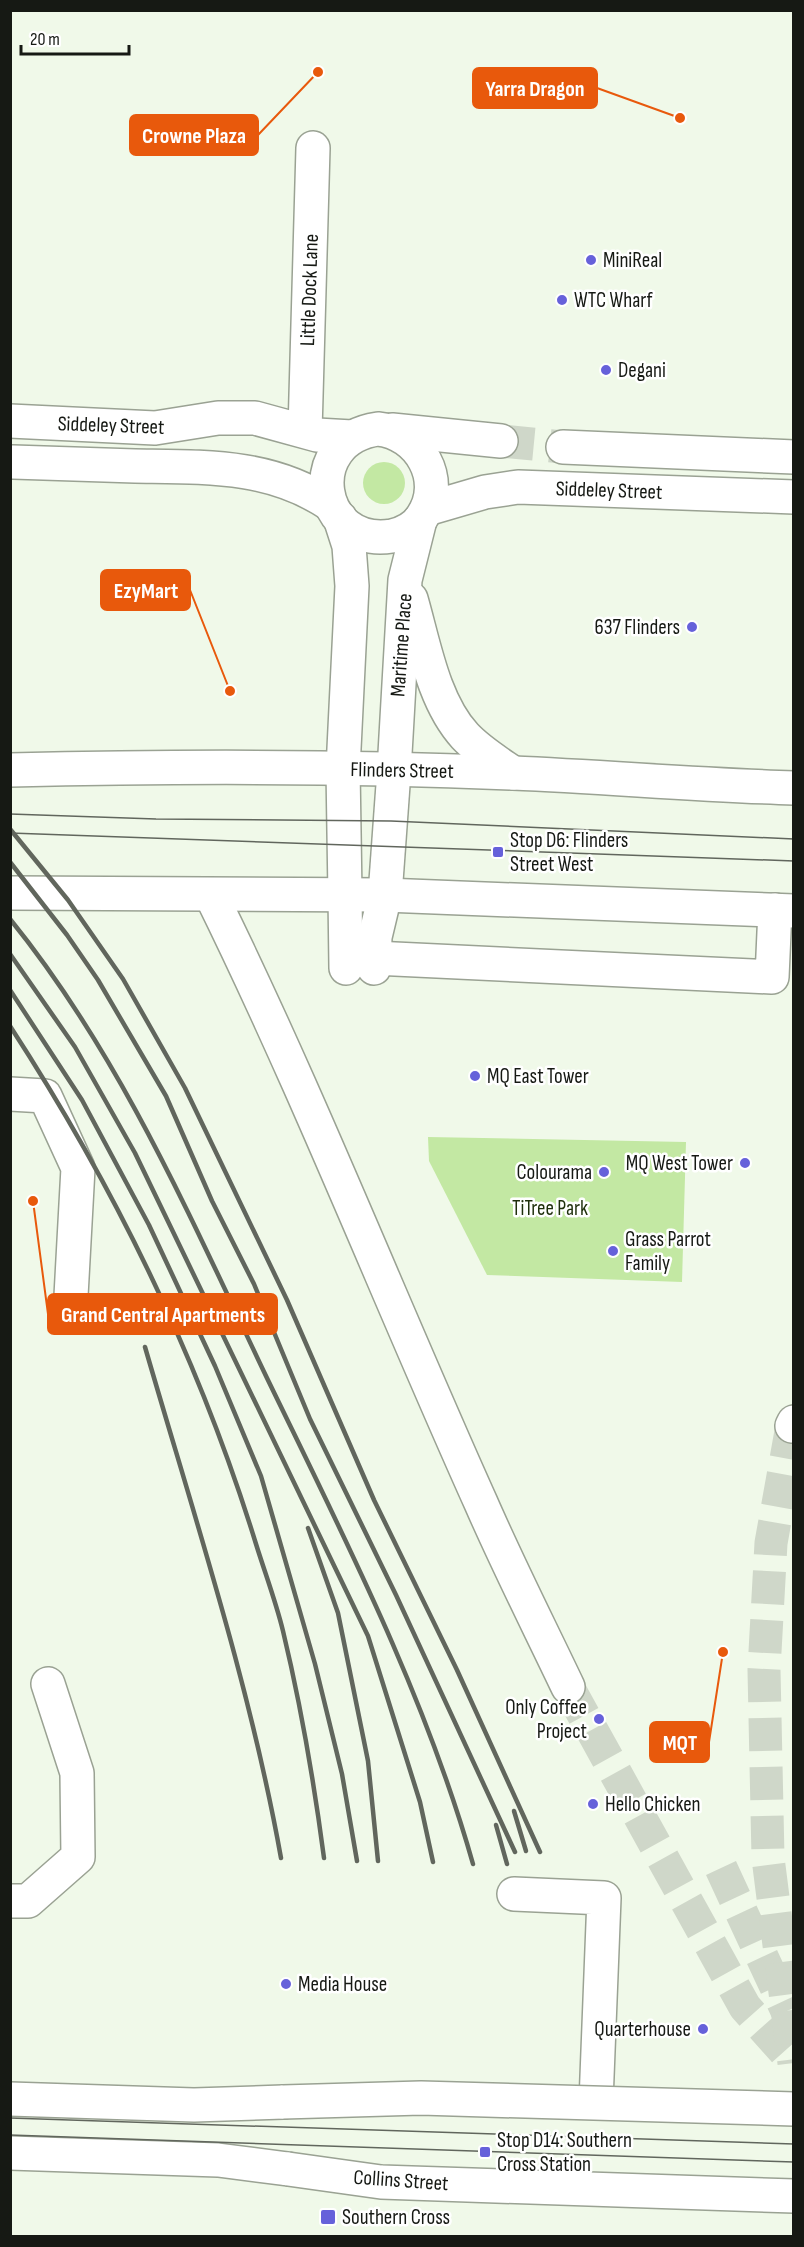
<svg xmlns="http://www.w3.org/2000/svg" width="804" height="2247" viewBox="0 0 804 2247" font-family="'Sofia Sans Condensed',sans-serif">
<rect width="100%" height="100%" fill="#f0f9e9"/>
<g fill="#c3e8a3">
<circle cx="384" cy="483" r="21"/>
<path d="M 428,1137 L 686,1142 L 682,1282 L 487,1275 L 429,1161 Z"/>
</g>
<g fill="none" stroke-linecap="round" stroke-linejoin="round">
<g stroke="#cfd7c9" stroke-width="33" stroke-dasharray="33 16" stroke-linecap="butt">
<path d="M 501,441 L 563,447"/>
<path d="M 568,1687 L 745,2007 L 793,2061"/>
<path d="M 721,1868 L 787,2011"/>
</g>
<path stroke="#cfd7c9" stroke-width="33" stroke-dasharray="33 16" stroke-linecap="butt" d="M 792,1426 L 771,1543 L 764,1670 L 768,1858 L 794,2063"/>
<g stroke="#9aa293" stroke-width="36">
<g id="minor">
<path d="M 10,421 L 155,428 L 218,418 L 255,418 L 317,435 L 352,437"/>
<path d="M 378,429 C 419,433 447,480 422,517 C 415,528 405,533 392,536 C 317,548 300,440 378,429 Z"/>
<path d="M 392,430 L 501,441"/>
<path d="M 305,431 L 313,148"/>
<path d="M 563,447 L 794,457"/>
<path d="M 10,462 C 52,463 94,465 135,466 C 204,467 271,464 331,505"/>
<path d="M 427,509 L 485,492 L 518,487 L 794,497"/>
<path d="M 340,518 L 349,546 L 352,586 L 343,769"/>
<path d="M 411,599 C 424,644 433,701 465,736 C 479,751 497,762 513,773"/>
<path d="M 394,771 L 405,580 L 420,520"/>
<path d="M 211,895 C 309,1094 390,1301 481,1503 C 508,1565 539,1626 568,1687"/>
<path d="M 345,895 L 346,968"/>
<path d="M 374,958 L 772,977 L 775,910"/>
<path d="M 374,968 L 375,937 L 385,895"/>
<path d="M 10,1094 L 45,1096 L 78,1168 L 71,1296"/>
<path d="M 514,1894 L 604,1898 L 596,2102"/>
<path d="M 10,1901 L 28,1901 L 78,1857 L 77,1773 L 48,1684"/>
<path d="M 10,2099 L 194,2105 L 283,2102"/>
<path d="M 10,2153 L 218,2160 L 288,2169"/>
</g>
</g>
<g stroke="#9aa293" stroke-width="36">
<g id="major">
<path d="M 343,769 L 345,895"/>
<path d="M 10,770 C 178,766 346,766 513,773 C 607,777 700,785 794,788"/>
<path d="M 10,893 L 385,895 L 794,911"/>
<path d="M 385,895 L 394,771"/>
</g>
</g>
<g stroke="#9aa293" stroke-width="36">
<path id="highway" d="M 792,1426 L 794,1422"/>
</g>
<use href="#minor" stroke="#fff" stroke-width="33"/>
<use href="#major" stroke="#fff" stroke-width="33"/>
<use href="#highway" stroke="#fff" stroke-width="33"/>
<g stroke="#61665d" stroke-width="1.5">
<path d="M 10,814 L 156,819 L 391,821 L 794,839"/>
<path d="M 10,833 L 794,861"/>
<path d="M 10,2118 L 794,2144"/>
<path d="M 10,2135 L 794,2162"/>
</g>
<g stroke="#61665d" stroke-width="4.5">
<path d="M 10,829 L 68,900 L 123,979 L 185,1088 L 287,1300 L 374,1500 L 457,1670 L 540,1852"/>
<path d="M 10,862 L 67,935 L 98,980 L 166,1096 L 212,1201 L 254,1284 L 310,1419 L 396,1595 L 515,1852"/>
<path d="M 10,919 C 121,1056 191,1219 266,1376 C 343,1535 425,1694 473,1864"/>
<path d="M 10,954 L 75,1047 L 135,1153 L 368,1636 L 420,1802 L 433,1862"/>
<path d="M 10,990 L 82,1100 L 149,1225 L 215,1366 L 261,1476 L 315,1664 L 342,1774 L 357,1861"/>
<path d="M 10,1026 C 114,1186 200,1362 256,1544 C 265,1573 276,1602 283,1631 C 301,1706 314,1782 324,1858"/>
<path d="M 145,1347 C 194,1516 250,1685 281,1858"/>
<path d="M 308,1528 L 338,1613 L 368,1761 L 378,1861"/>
<path d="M 514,1811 L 526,1851"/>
<path d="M 496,1825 L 507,1864"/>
</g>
<g stroke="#9aa293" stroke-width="36" stroke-linecap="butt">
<g id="minor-bridge">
<path d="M 283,2102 L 421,2098 L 794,2109"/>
<path d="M 288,2169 L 381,2182 L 794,2196"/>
</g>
</g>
<use href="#minor-bridge" stroke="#fff" stroke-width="33"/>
</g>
<g fill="#6661da" stroke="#fff" stroke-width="2">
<circle cx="591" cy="260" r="6"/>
<circle cx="562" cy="300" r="6"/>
<circle cx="606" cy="370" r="6"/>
<circle cx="692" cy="627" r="6"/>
<rect x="492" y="846" width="12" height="12" rx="3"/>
<circle cx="475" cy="1076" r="6"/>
<circle cx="745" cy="1163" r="6"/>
<circle cx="604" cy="1172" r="6"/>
<circle cx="613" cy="1251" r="6"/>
<circle cx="599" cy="1719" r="6"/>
<circle cx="593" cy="1804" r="6"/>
<circle cx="286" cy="1984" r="6"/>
<circle cx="703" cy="2029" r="6"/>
<rect x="479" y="2146" width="12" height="12" rx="3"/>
<rect x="320" y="2209" width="16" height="16" rx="3"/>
</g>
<g text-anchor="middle" stroke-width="5" stroke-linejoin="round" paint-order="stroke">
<g font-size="21" fill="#161914" stroke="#fff" text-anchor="start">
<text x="603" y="267">MiniReal</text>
<text x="574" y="307">WTC Wharf</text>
<text x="618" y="377">Degani</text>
<text x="680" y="634" text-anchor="end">637 Flinders</text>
<text x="510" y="847">Stop D6: Flinders<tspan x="510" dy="24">Street West</tspan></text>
<text x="487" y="1083">MQ East Tower</text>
<text x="733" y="1170" text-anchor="end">MQ West Tower</text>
<text x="592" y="1179" text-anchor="end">Colourama</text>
<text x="625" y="1246">Grass Parrot<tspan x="625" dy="24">Family</tspan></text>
<text x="587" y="1714" text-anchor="end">Only Coffee<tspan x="587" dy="24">Project</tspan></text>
<text x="605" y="1811">Hello Chicken</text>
<text x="298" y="1991">Media House</text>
<text x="691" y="2036" text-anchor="end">Quarterhouse</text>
<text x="497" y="2147">Stop D14: Southern<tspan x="497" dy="24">Cross Station</tspan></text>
<text x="342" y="2224">Southern Cross</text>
</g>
<g font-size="21" fill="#161914" stroke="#fff">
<text transform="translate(309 290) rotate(-88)" y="7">Little Dock Lane</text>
<text transform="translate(111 425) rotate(2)" y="7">Siddeley Street</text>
<text transform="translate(609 490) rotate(2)" y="7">Siddeley Street</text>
<text transform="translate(401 645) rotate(-86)" y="7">Maritime Place</text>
<text transform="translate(402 770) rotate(1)" y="7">Flinders Street</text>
<text transform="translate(401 2180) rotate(4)" y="7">Collins Street</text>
</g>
<g font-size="21" fill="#1e2f0b" stroke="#fff">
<text x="550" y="1215">TiTree Park</text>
</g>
</g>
<path fill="none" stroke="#e8590c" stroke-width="2" d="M680 118L597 88M318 72L258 135M230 691L190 590M33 1201L48 1314M723 1652L709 1742"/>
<g fill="#e8590c" stroke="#fff" stroke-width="2">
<circle cx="680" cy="118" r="6"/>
<circle cx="318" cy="72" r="6"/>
<circle cx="230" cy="691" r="6"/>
<circle cx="33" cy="1201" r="6"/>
<circle cx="723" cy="1652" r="6"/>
</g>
<g fill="#e8590c" stroke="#e8590c" stroke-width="2">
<rect x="473" y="68" width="124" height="40" rx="6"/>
<rect x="130" y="115" width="128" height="40" rx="6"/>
<rect x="101" y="570" width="89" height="40" rx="6"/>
<rect x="48" y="1294" width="229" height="40" rx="6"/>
<rect x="650" y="1722" width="59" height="40" rx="6"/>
</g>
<g font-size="22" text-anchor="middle" font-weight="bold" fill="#fff">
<text x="535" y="96">Yarra Dragon</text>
<text x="194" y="143">Crowne Plaza</text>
<text x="146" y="598">EzyMart</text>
<text x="163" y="1322">Grand Central Apartments</text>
<text x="680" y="1750">MQT</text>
</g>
<rect width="804" height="2247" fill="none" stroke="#161914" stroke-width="24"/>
<path d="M21 45v9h108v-9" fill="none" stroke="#161914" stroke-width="3"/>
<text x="30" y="45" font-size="18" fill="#161914" stroke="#ffffff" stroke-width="4.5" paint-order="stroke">20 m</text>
</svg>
